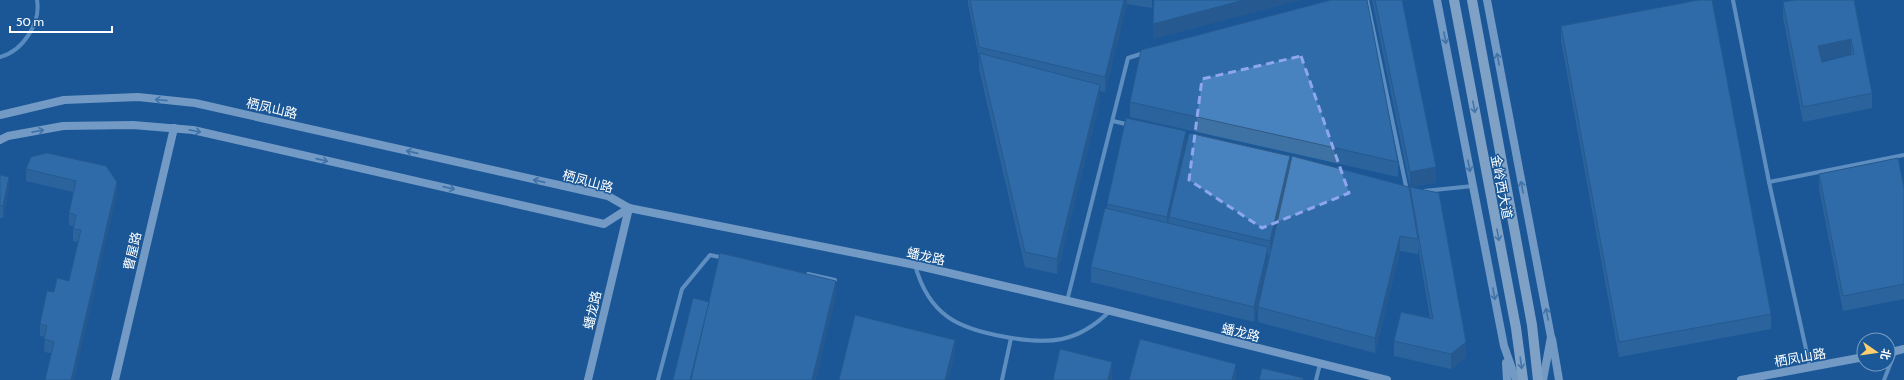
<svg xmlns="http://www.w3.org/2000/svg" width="1904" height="380" viewBox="0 0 1904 380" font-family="Cabin,'Noto Sans SC',sans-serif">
<rect width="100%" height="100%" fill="#1b5897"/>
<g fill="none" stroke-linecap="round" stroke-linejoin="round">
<path stroke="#a2cbf2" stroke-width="4" d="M 0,57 C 23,51 41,23 37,0"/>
<g stroke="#afd0f0" stroke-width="4">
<path d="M 1367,0 L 1407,191"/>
<path d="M 1733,0 L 1769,182 L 1810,367"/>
<path d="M 1113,121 L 1130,125"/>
<path d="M 1769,182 L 1904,155"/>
<path d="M 1424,191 L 1473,186"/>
<path d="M 915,265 C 929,316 959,329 1006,337 C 1050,345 1077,343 1110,311"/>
<path d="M 808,274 L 835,280"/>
<path d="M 1067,301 L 1128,58 L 1144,53"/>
<path d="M 658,380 L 682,289 L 710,255 L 724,258"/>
<path d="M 1002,380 L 1011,338"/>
<path d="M 1316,380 L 1320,364"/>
<path d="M 1884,380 L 1895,352"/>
</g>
<g stroke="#ddecfb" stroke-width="8">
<path d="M 1437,0 L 1504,346 L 1516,380"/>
<path d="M 1487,0 L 1551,337 L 1543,380"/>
<path d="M 0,115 L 64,100 L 138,97 L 195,103 L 608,196 L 629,208 L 915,265 L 1107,310 L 1387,380"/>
<path d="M 0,140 L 8,136 L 63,126 L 133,125 L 193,130 L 604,224 L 629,208"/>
<path d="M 1552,339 L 1559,380"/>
<path d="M 1888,353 L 1904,349"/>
<path d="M 1506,363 L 1507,380"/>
<path d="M 115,380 L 174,128"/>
<path d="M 588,380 L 629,208"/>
<path d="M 1741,380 L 1864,357"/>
</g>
<g stroke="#f8fbff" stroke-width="10">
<path d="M 1454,0 L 1516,328 L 1523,380"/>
<path d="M 1472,0 L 1532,325 L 1538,380"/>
</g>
</g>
<g fill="#3e71a4" fill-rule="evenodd">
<path d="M 968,0 L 1152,0 L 1152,8 L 1127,4 L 1105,92 L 1100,91 L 1100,100 L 1057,274 L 1025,267 L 979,69 L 979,58 L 968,4 Z"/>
<path d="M 1372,0 L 1402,0 L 1436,182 L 1411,187 L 1466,357 L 1451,369 L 1394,356 L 1394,341 L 1430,318 L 1418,247 L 1418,254 L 1400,251 L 1375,353 L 1258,322 L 1258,307 L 1270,256 L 1268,255 L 1254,322 L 1091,282 L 1091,267 L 1107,208 L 1107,204 L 1290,168 L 1410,194 L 1410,187 Z"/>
<path d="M 1854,0 L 1872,93 L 1872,108 L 1803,122 L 1783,17 L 1783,2 ZM 1851,54 L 1851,55 L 1822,62 L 1821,60 Z"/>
<path d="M 1561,26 L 1771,314 L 1771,329 L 1619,357 L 1561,41 Z"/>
<path d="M 1130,102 L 1398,162 L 1398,177 L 1130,117 Z"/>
<path d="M 31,157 L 117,194 L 51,353 L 44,352 L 45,337 L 40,336 L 40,324 L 54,292 L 69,281 L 78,242 L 73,241 L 73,226 L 69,225 L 69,213 L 73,192 L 26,181 L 26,169 Z"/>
<path d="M 1819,174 L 1904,188 L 1904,299 L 1843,311 L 1819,189 Z"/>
<path d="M 0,175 L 9,189 L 3,218 L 0,218 L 0,231 Z"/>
</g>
<g fill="#325c86">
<path d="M 1124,0 L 1127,0 L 1127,4 L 1105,92 L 1105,77 Z"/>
<path d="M 1244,0 L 1301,0 L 1153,39 L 1153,24 Z"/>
<path d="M 1851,39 L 1851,54 L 1818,61 L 1818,46 Z"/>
<path d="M 1100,85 L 1100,100 L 1057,274 L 1057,259 Z"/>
<path d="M 1186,131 L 1186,146 L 1169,217 L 1167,232 L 1167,217 Z"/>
<path d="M 1290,156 L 1290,171 L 1270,256 L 1270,241 Z"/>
<path d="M 1436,167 L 1436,182 L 1410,187 L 1410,172 Z"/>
<path d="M 9,177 L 9,189 L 3,218 L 3,206 Z"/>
<path d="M 117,182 L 117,194 L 74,380 L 71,380 Z"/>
<path d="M 1400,236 L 1400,251 L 1375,353 L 1375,338 Z"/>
<path d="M 1268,247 L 1268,262 L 1254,322 L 1254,307 Z"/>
<path d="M 836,281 L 836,296 L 816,380 L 812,380 Z"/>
<path d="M 955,340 L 955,355 L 948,380 L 945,380 Z"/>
<path d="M 1466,342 L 1466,357 L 1451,369 L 1451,354 Z"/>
<path d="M 1112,362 L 1112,380 L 1108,380 Z"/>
<path d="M 1236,364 L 1236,380 L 1232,380 Z"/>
</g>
<g fill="#4883bf" stroke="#325c86" fill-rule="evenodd">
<path d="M 970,0 L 1124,0 L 1105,77 L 979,47 Z"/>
<path d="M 1154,0 L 1244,0 L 1153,24 Z"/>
<path d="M 1331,0 L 1367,0 L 1398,162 L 1130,102 L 1141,50 Z"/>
<path d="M 1375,0 L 1402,0 L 1436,167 L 1410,172 Z"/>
<path d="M 1699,0 L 1712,0 L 1771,314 L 1619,342 L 1561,26 Z"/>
<path d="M 1795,0 L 1854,0 L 1872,93 L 1803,107 L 1783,2 ZM 1851,39 L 1854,54 L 1822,62 L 1818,46 Z"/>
<path d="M 979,53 L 1100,85 L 1057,259 L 1025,252 Z"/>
<path d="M 1126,118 L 1186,131 L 1167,217 L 1107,204 Z"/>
<path d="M 1189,133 L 1290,156 L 1270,241 L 1169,217 Z"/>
<path d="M 47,153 L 106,166 L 117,182 L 71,380 L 45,380 L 54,342 L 44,339 L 47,326 L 40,324 L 47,291 L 54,292 L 57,278 L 69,281 L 81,230 L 73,229 L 76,215 L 69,213 L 76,181 L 26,169 L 31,157 Z"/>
<path d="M 1292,156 L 1409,187 L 1418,239 L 1400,236 L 1375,338 L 1258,307 Z"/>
<path d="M 1898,158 L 1904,188 L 1904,284 L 1843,296 L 1819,174 Z"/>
<path d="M 0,175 L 9,177 L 3,206 L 0,206 Z"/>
<path d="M 1410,187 L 1439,193 L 1466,342 L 1451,354 L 1394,341 L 1401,312 L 1433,319 Z"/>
<path d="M 1105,208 L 1268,247 L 1254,307 L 1091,267 Z"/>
<path d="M 720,253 L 836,281 L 812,380 L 691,380 Z"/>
<path d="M 693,298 L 709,302 L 690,380 L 673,380 Z"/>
<path d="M 855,315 L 955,340 L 945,380 L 839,380 Z"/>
<path d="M 1140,339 L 1236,364 L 1232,380 L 1129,380 Z"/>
<path d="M 1060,349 L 1112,362 L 1108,380 L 1053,380 Z"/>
<path d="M 1262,368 L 1303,378 L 1303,380 L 1259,380 Z"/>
</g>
<defs><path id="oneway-shaft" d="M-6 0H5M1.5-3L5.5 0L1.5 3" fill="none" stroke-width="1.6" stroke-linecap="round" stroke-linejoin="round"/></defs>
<g stroke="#6993bf">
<use href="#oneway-shaft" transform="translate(1445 38) rotate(79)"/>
<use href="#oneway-shaft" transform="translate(1498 59) rotate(-101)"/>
<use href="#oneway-shaft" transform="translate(161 100) rotate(-174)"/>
<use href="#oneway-shaft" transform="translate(38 131) rotate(-11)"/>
<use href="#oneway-shaft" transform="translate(195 131) rotate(11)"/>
<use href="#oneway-shaft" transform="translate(412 152) rotate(-167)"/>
<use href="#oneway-shaft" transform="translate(322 160) rotate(13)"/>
<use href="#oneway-shaft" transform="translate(1469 166) rotate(79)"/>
<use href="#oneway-shaft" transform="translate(539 181) rotate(-167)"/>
<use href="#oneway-shaft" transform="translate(1522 187) rotate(-101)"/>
<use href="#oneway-shaft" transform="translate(449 188) rotate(13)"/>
<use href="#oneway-shaft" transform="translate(1494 294) rotate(79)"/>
<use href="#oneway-shaft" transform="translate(1547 314) rotate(-101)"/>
</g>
<g stroke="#7399c1">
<use href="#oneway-shaft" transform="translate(1474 107) rotate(79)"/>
<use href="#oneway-shaft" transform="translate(1498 235) rotate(79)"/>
<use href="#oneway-shaft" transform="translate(1521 363) rotate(82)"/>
</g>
<path d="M0 0H1904V380H0ZM 1301,56 L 1349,193 L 1262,228 L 1189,180 L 1202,79 Z" fill="#1b5897" fill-opacity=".55" fill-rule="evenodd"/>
<path fill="none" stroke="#8ea6ec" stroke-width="3" stroke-dasharray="8 5" stroke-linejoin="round" d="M 1301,56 L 1349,193 L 1262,228 L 1189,180 L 1202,79 Z"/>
<g text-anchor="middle" stroke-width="3" stroke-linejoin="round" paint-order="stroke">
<g font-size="13" fill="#fff" stroke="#1b5897">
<text transform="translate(272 108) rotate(13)" y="5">栖凤山路</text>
<text transform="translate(588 181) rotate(15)" y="5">栖凤山路</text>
<text transform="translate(1502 187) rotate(79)" y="5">金岭西大道</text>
<text transform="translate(132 251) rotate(-77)" y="5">曹屋路</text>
<text transform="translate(926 256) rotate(13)" y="5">蟠龙路</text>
<text transform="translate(592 310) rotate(-77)" y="5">蟠龙路</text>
<text transform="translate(1241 332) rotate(14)" y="5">蟠龙路</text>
<text transform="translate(1800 357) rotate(-10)" y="5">栖凤山路</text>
</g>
</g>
<g transform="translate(1876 352) rotate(103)"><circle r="19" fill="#1b5897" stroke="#769bc1"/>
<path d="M0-3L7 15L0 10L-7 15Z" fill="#ffce6e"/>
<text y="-6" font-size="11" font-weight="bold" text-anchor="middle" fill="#ffffff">北</text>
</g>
<path d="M10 26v6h102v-6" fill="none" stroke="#ffffff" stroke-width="2"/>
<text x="16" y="26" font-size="12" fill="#ffffff" stroke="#1b5897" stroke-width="3" paint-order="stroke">50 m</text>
</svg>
